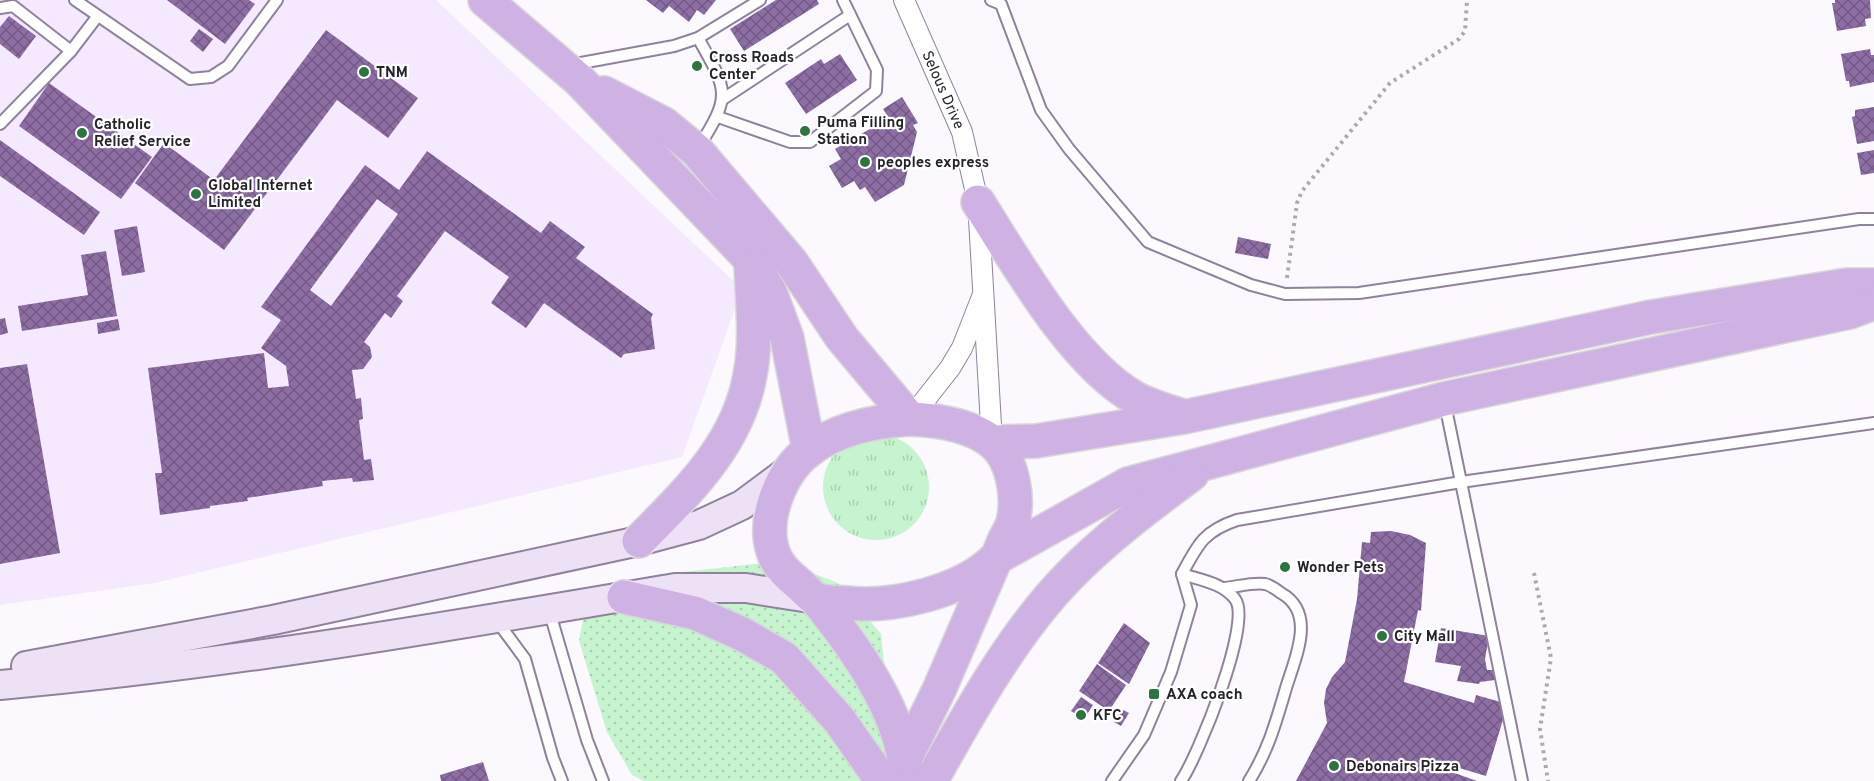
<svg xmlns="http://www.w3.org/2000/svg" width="1874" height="781" viewBox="0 0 1874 781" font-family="Overpass,sans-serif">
<defs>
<pattern id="grass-tufts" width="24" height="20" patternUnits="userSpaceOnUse" patternTransform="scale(1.5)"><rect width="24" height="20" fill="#c5f4ce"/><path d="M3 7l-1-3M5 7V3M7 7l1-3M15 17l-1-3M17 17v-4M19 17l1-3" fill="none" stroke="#a9d1b1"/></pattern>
<pattern id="park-dots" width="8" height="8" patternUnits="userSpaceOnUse" patternTransform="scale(1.5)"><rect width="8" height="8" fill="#c5f4ce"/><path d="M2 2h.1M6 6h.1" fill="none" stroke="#a9d1b1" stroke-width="1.8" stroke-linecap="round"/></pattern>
<pattern id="building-cross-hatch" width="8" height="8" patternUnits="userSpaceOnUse" patternTransform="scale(1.5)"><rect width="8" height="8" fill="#8d6ea4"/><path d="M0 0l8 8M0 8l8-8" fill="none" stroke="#735a86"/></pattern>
</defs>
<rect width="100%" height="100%" fill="#fbf8fe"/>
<path fill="#f4e9fe" d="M 0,0 L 436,0 L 742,289 L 682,457 L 155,583 L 0,605 Z"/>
<circle fill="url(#grass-tufts)" cx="876" cy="487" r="53"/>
<path fill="url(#park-dots)" d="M 781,561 L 838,583 L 881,634 L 891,731 L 886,781 L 644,781 L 632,775 L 607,732 L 579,641 L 588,594 L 656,575 Z"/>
<g fill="url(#building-cross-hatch)" fill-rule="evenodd">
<path d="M 167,0 L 249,0 L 255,4 L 225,44 Z"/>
<path d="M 646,0 L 716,0 L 704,15 L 697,10 L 689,22 L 669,6 L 663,13 Z"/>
<path d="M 776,0 L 817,0 L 819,4 L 744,51 L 730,29 Z"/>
<path d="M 1835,0 L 1870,0 L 1871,18 L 1865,19 L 1866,26 L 1837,31 L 1832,3 L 1835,3 Z"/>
<path d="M 9,16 L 36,36 L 19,59 L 0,44 L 0,27 Z"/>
<path d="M 199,29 L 213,39 L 203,52 L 190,41 Z"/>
<path d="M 326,30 L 418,98 L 388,138 L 337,100 L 224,250 L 135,183 L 164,143 L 214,180 Z"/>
<path d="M 1870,49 L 1871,55 L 1874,55 L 1874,82 L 1850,87 L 1849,81 L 1846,81 L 1841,54 Z"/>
<path d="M 840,54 L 857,80 L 806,114 L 785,83 L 821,59 L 824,64 Z"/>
<path d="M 49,83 L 152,157 L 121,199 L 19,126 Z"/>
<path d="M 902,97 L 918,123 L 913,125 L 917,132 L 904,185 L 875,202 L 865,187 L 860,190 L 854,181 L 842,188 L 829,166 L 841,159 L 835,149 L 889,118 L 883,109 Z"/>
<path d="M 1874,107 L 1874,141 L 1857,144 L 1852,117 L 1855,116 L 1855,110 Z"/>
<path d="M 0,140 L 100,212 L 84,235 L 0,176 Z"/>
<path d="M 1874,150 L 1874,173 L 1861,175 L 1857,153 Z"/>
<path d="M 427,151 L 541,233 L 550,221 L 585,247 L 576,258 L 653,314 L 651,318 L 655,349 L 624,354 L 621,358 L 544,303 L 526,328 L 491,303 L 509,277 L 445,231 L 397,296 L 403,301 L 391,318 L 385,313 L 364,342 L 370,347 L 372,357 L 363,369 L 352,370 L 356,399 L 361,398 L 363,419 L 359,420 L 364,460 L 371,459 L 374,480 L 353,482 L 352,478 L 322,481 L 323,486 L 247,498 L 248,501 L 210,506 L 210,508 L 160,515 L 155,473 L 162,473 L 148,368 L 264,353 L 268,388 L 289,386 L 286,366 L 261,348 L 281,320 L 261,307 L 365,165 L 399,190 ZM 377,199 L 398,214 L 331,306 L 310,290 Z"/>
<path d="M 137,226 L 145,272 L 122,276 L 114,230 Z"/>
<path d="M 1238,237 L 1271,244 L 1268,259 L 1235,253 Z"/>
<path d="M 106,251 L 117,316 L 22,331 L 18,306 L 88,295 L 81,255 Z"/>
<path d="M 5,318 L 8,333 L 0,335 L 0,319 Z"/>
<path d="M 118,319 L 120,330 L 98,334 L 97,323 Z"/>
<path d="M 27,364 L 60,553 L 0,564 L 0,368 Z"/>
<path d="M 1391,531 L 1410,535 L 1426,543 L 1421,611 L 1418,610 L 1404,682 L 1474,703 L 1476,695 L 1504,703 L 1502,712 L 1505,713 L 1486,776 L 1436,761 L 1435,766 L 1477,781 L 1296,781 L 1327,723 L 1324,703 L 1326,689 L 1332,677 L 1345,662 L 1357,599 L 1362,542 L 1370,543 L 1371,532 Z"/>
<path d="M 1124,623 L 1150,643 L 1129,684 L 1098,663 Z"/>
<path d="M 1441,628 L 1489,636 L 1485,659 L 1487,670 L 1494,670 L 1495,680 L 1480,682 L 1479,684 L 1457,681 L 1461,666 L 1435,662 Z"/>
<path d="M 1097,664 L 1126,685 L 1109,711 L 1079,691 Z"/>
<path d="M 1081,697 L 1093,705 L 1084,719 L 1071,711 Z"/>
<path d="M 1121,709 L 1129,713 L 1121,726 L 1114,722 Z"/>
<path d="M 483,762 L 489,781 L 441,781 L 440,775 Z"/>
</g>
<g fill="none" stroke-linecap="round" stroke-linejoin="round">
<g stroke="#91829c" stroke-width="14">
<g id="service">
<path d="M 75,0 L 190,79 L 211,77 L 228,66 L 277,0"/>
<path d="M 991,0 L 1001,4 L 1041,110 L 1069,149 L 1148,242 L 1251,285 L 1285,294 L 1359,293 L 1859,219 L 1874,219"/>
<path d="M 0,8 L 13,6 L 71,51"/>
<path d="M 698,38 C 728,91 732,95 698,148"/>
<path d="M 570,65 L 674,46 L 698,38 L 760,0"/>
<path d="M 723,99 L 850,15"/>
<path d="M 718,117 L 790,142 L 810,142 L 876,91 L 877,70 L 843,0"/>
<path d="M 0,124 L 71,51 L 97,17"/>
<path d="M 1224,588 C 1236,587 1253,582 1265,584 C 1270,585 1277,590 1281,593 C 1317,613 1295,658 1286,688 C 1276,722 1268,751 1249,781"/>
<path d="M 549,610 L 587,740 L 603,781"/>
<path d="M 497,621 L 525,659 L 553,758 L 562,781"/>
<path d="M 1112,781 L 1144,735 L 1171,672 L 1191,605 L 1182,574 C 1198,544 1204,531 1237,520 L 1461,482 L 1445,404"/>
<path d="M 1181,781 C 1198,756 1253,622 1235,599 C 1223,583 1200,580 1182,574"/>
<path d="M 1522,781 L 1461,482 L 1874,423"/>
</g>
</g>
<g stroke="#91829c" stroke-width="22">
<g id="minor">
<path id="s1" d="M 904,0 L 962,132 L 978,202 L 992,442"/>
<path d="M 910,419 L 950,368 L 962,348 L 982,297"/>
</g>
</g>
<g stroke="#91829c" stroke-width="32">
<g id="secondary">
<path d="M 26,666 L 273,620 L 639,541 L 699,525 L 742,505 L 789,470"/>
<path d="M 0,685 C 226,665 451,626 675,588 L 746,588 L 816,599"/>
</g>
</g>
<g stroke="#d8d7d9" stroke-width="36">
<g id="trunk">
<path d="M 485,0 L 579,80 L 751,260 L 770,292 L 787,338 L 809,450"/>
<path d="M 604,93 L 664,124 L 697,151 L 792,263 L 842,338 L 910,419"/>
<path d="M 978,202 C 1017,263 1072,362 1135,398 C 1150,406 1167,411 1183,416"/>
<path d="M 910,419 C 937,420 970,425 992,442 C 1013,459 1019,497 1013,522 C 1011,529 1006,536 1003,543 C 1001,548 999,555 995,559 C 962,592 892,608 847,603 C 838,602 824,603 816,599 C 810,596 804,588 799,584 C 790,577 780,568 775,557 C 760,522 780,473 808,451 C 837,428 875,421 910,419 Z"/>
<path d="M 992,442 L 1036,441 L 1184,417 L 1651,317 L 1847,285 L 1874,285"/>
<path d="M 639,541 C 686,493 738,445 750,375 C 757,342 752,299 751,265"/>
<path d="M 624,597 L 695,613 L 742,634 L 784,658 L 840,721 L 882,781"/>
<path d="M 816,599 C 855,647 906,717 906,781"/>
<path d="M 906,757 L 939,690 L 996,558 L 1128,484 L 1444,399 L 1850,312 L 1874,303"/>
<path d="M 931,781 C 969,713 1014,632 1069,576 C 1106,538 1149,506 1192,474"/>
</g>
</g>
<g stroke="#ada9b1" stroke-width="4" stroke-dasharray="3 4.5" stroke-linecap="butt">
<path d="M 1287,278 L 1297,203 L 1302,191 L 1390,83 L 1459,39 L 1465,31 L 1467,0"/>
<path d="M 1534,573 L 1551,658 L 1540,729 L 1548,781"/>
</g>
<use href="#service" stroke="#fff" stroke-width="10"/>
<use href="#minor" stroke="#fff" stroke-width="20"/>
<use href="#secondary" stroke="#ede2f5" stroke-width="28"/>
<use href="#trunk" stroke="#ceb2e4" stroke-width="33"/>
</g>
<g fill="#2d7441" stroke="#fff" stroke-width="2">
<circle cx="697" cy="66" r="6"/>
<circle cx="364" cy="72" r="6"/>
<circle cx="805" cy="131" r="6"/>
<circle cx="82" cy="133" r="6"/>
<circle cx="865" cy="162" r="6"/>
<circle cx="196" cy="194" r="6"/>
<circle cx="1285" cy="567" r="6"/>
<circle cx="1382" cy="636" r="6"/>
<rect x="1148" y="688" width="12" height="12" rx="3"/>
<circle cx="1081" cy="715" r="6"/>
<circle cx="1334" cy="766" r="6"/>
</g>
<g text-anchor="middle" stroke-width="4.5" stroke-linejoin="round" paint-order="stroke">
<g font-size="15" font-weight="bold" fill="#26212b" stroke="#fff" text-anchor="start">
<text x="709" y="62">Cross Roads<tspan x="709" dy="17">Center</tspan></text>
<text x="376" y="77">TNM</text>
<text x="817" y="127">Puma Filling<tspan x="817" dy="17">Station</tspan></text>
<text x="94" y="129">Catholic<tspan x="94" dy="17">Relief Service</tspan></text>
<text x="877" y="167">peoples express</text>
<text x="208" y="190">Global Internet<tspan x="208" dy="17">Limited</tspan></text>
<text x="1297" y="572">Wonder Pets</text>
<text x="1394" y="641">City Mall</text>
<text x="1166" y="699">AXA coach</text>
<text x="1093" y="720">KFC</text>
<text x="1346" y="771">Debonairs Pizza</text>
</g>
<g font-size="15" fill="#26212b" stroke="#fff">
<text dy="5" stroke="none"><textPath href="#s1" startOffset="98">Selous Drive</textPath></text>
</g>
</g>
</svg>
